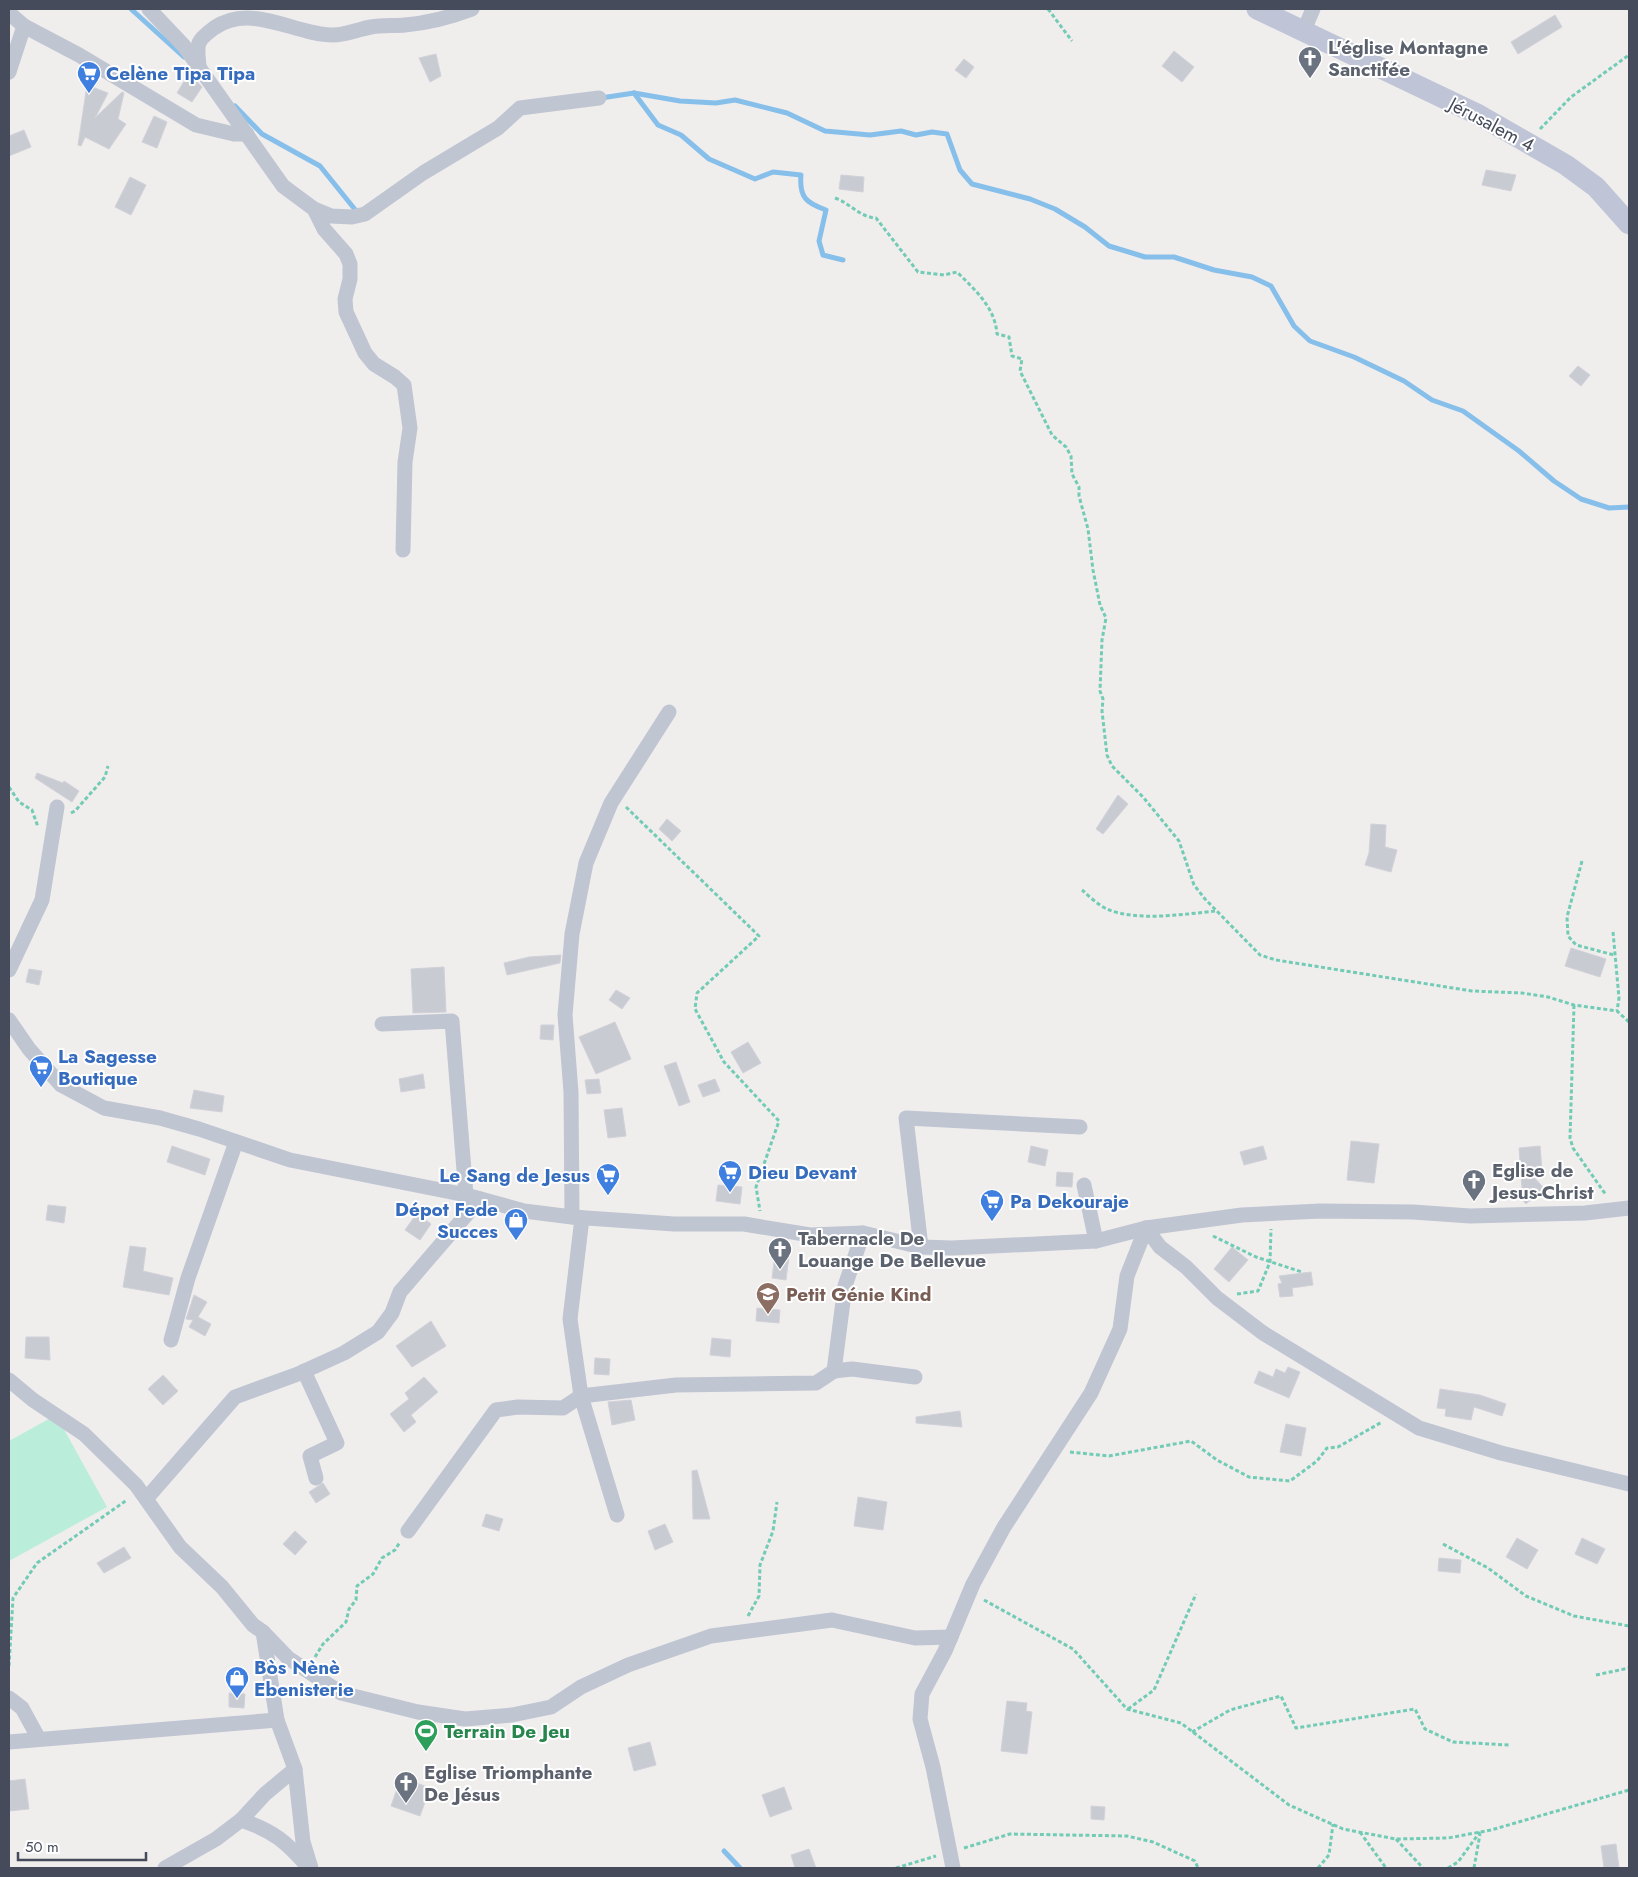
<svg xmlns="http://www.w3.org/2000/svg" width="1638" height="1877" viewBox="0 0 1638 1877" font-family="Jost,sans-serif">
<rect width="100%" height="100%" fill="#f0eded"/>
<path fill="#baeedb" d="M 56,1415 L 107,1507 L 9,1561 L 9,1441 Z"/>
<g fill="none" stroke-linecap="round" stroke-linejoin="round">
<g stroke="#87bfeb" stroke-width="5">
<path d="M 131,9 L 184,57"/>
<path d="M 634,93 L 658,125 L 681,135 L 709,159 L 755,179 L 773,172 L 801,175 C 799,197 806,203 826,210 L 819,241 L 823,255 L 843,260"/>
<path d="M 601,98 L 634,93 L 680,101 L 716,103 L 735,100 L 787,113 L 825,131 L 870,135 L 901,131 L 916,135 L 932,132 L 947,134 L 960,170 L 972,184 L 1030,199 L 1055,209 L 1085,227 L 1109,246 L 1145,257 L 1174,257 L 1214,270 L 1252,277 L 1271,286 L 1294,326 L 1310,341 L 1354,357 L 1404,381 L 1432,400 L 1463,411 L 1519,451 L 1554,481 L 1581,499 L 1609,508 L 1629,507"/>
<path d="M 235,106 L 262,134 L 320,166 L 357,212 L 359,211"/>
<path d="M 724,1851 L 740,1868"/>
</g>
</g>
<g fill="#c9cbd3" stroke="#d1d1d9">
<path d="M 1555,15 L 1562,27 L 1518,54 L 1511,42 Z"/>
<path d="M 1174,51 L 1194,67 L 1182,82 L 1162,66 Z"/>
<path d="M 436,54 L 441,76 L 430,82 L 419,58 Z"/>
<path d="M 964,59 L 974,67 L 966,78 L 955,70 Z"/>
<path d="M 189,73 L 202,87 L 192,102 L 177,93 Z"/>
<path d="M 87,85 L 108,93 L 95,118 L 122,92 L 124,93 L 118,119 L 126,124 L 109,149 L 85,137 L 81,146 L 78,145 Z"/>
<path d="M 154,116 L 167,122 L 157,148 L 142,142 Z"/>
<path d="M 24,130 L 31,147 L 9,156 L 9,136 Z"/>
<path d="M 1486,170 L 1516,175 L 1511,191 L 1482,185 Z"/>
<path d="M 841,175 L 864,177 L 863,192 L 839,189 Z"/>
<path d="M 130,177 L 146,185 L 131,215 L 115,207 Z"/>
<path d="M 1578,366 L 1590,375 L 1581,386 L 1569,376 Z"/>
<path d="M 37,773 L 63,783 L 64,781 L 79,791 L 72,802 L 35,778 Z"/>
<path d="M 1118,795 L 1128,804 L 1103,834 L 1096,829 Z"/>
<path d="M 667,819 L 681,831 L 672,841 L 659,829 Z"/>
<path d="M 1371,824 L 1386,825 L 1385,847 L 1397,850 L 1391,872 L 1365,865 L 1369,853 Z"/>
<path d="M 1571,948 L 1606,959 L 1600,977 L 1565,966 Z"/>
<path d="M 561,955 L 560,963 L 507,975 L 504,963 L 529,957 Z"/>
<path d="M 444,967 L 446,1012 L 413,1013 L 411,969 Z"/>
<path d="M 29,969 L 42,971 L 39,985 L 26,982 Z"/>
<path d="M 616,990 L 630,998 L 622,1009 L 609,1000 Z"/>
<path d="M 615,1022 L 631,1059 L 596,1074 L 579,1037 Z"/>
<path d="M 541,1025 L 554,1025 L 553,1040 L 540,1039 Z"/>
<path d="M 748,1042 L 761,1063 L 743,1073 L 731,1052 Z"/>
<path d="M 676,1062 L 690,1102 L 679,1106 L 664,1066 Z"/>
<path d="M 423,1074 L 425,1088 L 401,1092 L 399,1079 Z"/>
<path d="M 599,1079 L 601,1093 L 587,1094 L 585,1080 Z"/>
<path d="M 715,1079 L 720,1091 L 703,1097 L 698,1085 Z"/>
<path d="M 194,1090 L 224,1096 L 222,1112 L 190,1108 Z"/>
<path d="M 622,1108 L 626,1136 L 608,1138 L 604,1110 Z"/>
<path d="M 1351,1141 L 1379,1144 L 1374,1183 L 1347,1180 Z"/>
<path d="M 172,1146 L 210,1159 L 205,1175 L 167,1162 Z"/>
<path d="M 1031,1146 L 1048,1150 L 1045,1166 L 1028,1162 Z"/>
<path d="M 1263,1146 L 1267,1159 L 1244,1165 L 1240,1152 Z"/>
<path d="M 1540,1146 L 1542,1170 L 1528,1171 L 1544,1188 L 1526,1204 L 1517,1194 L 1522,1189 L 1519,1148 Z"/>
<path d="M 1057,1172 L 1073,1173 L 1072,1187 L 1056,1186 Z"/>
<path d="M 718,1185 L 742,1187 L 740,1204 L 716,1201 Z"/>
<path d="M 48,1205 L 66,1207 L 64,1223 L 46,1220 Z"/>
<path d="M 417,1213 L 431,1224 L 420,1240 L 405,1230 Z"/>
<path d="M 130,1246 L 146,1248 L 143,1271 L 173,1278 L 169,1295 L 123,1287 Z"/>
<path d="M 776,1246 L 790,1248 L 786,1280 L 772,1278 Z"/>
<path d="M 1232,1247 L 1248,1260 L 1229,1282 L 1214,1269 Z"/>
<path d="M 1311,1272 L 1313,1285 L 1292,1288 L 1293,1296 L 1280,1297 L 1278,1284 L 1282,1283 L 1279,1276 Z"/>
<path d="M 194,1295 L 207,1302 L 198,1317 L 211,1324 L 205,1336 L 189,1327 L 193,1320 L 186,1319 Z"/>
<path d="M 757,1308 L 780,1310 L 779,1323 L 756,1321 Z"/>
<path d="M 431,1321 L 446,1346 L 412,1367 L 396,1346 Z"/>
<path d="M 26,1337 L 49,1337 L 50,1360 L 25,1358 Z"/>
<path d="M 712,1338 L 731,1340 L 730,1357 L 710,1355 Z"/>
<path d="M 595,1358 L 610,1359 L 609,1375 L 594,1374 Z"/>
<path d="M 1288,1367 L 1300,1372 L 1289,1398 L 1254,1383 L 1259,1371 L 1273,1377 L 1276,1369 L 1285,1373 Z"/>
<path d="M 163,1375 L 178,1391 L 163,1405 L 148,1389 Z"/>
<path d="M 424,1377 L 438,1392 L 411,1415 L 416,1422 L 404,1432 L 390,1414 L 409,1399 L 405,1393 Z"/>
<path d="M 1440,1389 L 1480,1395 L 1506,1404 L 1502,1416 L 1474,1407 L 1471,1420 L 1445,1416 L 1446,1409 L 1437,1408 Z"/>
<path d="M 631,1400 L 635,1420 L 612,1425 L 608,1402 Z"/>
<path d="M 960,1411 L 962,1427 L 916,1423 L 916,1417 Z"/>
<path d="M 1286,1424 L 1306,1428 L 1301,1456 L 1280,1452 Z"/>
<path d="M 697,1470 L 710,1519 L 693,1519 L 692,1471 Z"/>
<path d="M 323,1483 L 330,1494 L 316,1503 L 309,1492 Z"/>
<path d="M 858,1497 L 887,1502 L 883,1530 L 854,1526 Z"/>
<path d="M 486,1514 L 503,1519 L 499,1531 L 482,1526 Z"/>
<path d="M 665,1524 L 673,1542 L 655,1550 L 648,1531 Z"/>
<path d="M 295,1531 L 307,1542 L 295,1555 L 283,1544 Z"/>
<path d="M 1517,1538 L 1538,1550 L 1527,1569 L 1506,1557 Z"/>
<path d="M 1582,1538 L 1605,1549 L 1597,1564 L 1575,1554 Z"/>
<path d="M 124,1547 L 131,1558 L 104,1573 L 97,1563 Z"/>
<path d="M 1439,1558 L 1461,1560 L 1460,1573 L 1438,1571 Z"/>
<path d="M 229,1693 L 245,1694 L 244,1708 L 229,1707 Z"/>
<path d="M 1007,1701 L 1027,1703 L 1026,1711 L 1032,1712 L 1027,1754 L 1001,1751 Z"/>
<path d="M 650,1742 L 656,1765 L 634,1771 L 628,1748 Z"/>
<path d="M 401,1777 L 430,1788 L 420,1816 L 391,1806 Z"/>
<path d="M 25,1779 L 29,1809 L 9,1811 L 9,1781 Z"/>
<path d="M 784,1787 L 792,1809 L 770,1817 L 762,1795 Z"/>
<path d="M 1091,1806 L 1105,1807 L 1104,1820 L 1091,1819 Z"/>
<path d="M 1616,1844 L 1619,1868 L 1604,1868 L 1601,1846 Z"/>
<path d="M 809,1849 L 816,1868 L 795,1868 L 791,1855 Z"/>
</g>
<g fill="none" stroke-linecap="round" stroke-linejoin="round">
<g stroke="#72ccb5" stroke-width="3" stroke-dasharray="4 2.5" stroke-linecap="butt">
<path d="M 1048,9 L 1072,41"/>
<path d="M 1540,129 L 1571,97 L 1629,55"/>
<path d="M 835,198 C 850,203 859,217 876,218 L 918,272 L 944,275 L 957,272 C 975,290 995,307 997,334 L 1009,337 L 1012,356 L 1022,359 L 1020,371 L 1052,435 L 1066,447 L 1071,456 L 1072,474 L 1079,487 L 1079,496 L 1088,529 L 1093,570 L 1100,605 L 1106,618 L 1102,640 L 1100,691 L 1103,699 L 1102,711 L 1107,755 L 1112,766 L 1143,797 L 1179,841 L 1194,885 L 1205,899 L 1260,955 L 1276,960 L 1472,991 L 1522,993 L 1548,997 L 1574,1005 L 1617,1011 L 1629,1022"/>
<path d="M 9,787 L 19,802 L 32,810 L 38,827"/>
<path d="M 626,807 L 759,936 L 697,993 L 695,1009 L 724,1062 L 779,1121 L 756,1187 L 760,1211"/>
<path d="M 71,813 L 75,811 L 105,777 L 108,766"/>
<path d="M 1582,861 L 1567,917 L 1568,936 L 1576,945 L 1614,955"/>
<path d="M 1082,890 C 1089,896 1098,905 1107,909 C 1136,922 1185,914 1216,911"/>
<path d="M 1613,932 L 1619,998 L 1617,1011"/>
<path d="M 1574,1005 L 1570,1138 L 1573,1148 L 1606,1195"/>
<path d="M 1213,1236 L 1256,1257 L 1302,1272"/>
<path d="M 1237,1294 L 1258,1291 L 1270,1262 L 1271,1229"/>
<path d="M 1070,1452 L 1109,1456 L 1191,1441 L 1217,1460 L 1249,1477 L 1290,1481 L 1317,1461 L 1327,1448 L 1338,1447 L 1382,1422"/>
<path d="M 1443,1544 L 1488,1568 L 1526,1596 L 1574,1616 L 1629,1626"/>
<path d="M 984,1600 L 1073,1649 L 1127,1709 L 1181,1723 L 1289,1805 L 1343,1829 L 1396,1839 L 1448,1838 L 1491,1830 L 1629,1790"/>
<path d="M 748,1616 L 759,1596 L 760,1565 L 773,1531 L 777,1502"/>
<path d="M 315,1657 L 323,1644 L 346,1622 L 349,1609 L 356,1600 L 357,1586 L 373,1574 L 382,1558 L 395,1550 L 400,1542"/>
<path d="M 9,1666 L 13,1598 L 37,1563 L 127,1500"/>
<path d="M 1596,1675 L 1629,1668"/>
<path d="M 1128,1709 L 1154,1690 L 1196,1594"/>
<path d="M 1192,1732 L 1230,1710 L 1281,1696 L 1296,1728 L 1415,1709 L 1425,1729 L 1453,1742 L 1509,1745"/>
<path d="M 1360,1832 L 1386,1868"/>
<path d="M 1396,1839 L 1423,1868"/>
<path d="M 964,1848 L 1010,1834 L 1127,1836 L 1153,1842 L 1195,1861 L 1198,1868"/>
<path d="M 896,1868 L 936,1856"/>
<path d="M 1318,1868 L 1329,1855 L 1333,1824"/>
<path d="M 1448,1868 L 1458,1862 L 1480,1832"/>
<path d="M 1474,1868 L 1480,1834"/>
</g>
<g stroke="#c0c5d2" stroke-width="15">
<path d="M 149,9 L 184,46 L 283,186 L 314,209 L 331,216 L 352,217 L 365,214 L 423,173 L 498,128 L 520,108 L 599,98"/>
<path d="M 9,13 L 24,26 L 79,55 L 196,125 L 234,134 L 247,134"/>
<path d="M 1304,30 L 1313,9"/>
<path d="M 199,66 C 197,44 195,42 214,28 C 251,2 295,35 333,35 C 346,35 359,29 371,27 C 382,25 394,26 405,25 C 428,23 451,17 472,9"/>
<path d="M 9,72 L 24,26"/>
<path d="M 314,209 L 324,229 L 346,254 L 350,264 L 350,279 L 345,299 L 346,312 L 365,353 L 374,364 L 395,377 L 404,385 L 410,428 L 405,462 L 403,550"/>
<path d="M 9,970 L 42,900 L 57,807"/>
<path d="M 9,1020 L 29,1049 L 61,1085 L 104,1108 L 160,1118 L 199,1129 L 290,1160 L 466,1195 L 524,1211 L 572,1217 L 674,1224 L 744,1224 L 810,1235 L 863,1233 L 921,1247 L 952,1248 L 1096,1241 L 1146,1228 L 1242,1215 L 1320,1211 L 1413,1212 L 1470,1216 L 1585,1213 L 1629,1208"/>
<path d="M 382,1024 L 452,1021 L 466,1195"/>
<path d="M 1084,1185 L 1096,1241"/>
<path d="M 572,1217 L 571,1092 L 565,1015 L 572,934 L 586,863 L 611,803 L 669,712"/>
<path d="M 582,1218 L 570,1319 L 581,1396 L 617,1515"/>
<path d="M 1146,1228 L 1160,1247 L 1186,1267 L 1217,1298 L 1263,1333 L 1419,1428 L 1501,1453 L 1629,1484"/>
<path d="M 921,1247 L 906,1118 L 1080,1127"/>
<path d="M 171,1340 L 188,1278 L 236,1142"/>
<path d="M 304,1371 L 337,1443 L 310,1456 L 316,1478"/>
<path d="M 834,1371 L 852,1369 L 915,1377"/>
<path d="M 9,1380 L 33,1400 L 84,1434 L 136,1485 L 180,1547 L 222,1587 L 253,1625 L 263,1632 L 277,1720 L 295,1769 L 303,1842 L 311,1868"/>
<path d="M 146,1499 L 235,1397 L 298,1374 L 344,1353 L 378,1332 L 392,1313 L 400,1292 L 480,1199"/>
<path d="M 408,1531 L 496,1410 L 518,1407 L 563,1408 L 581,1396 L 676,1385 L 816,1383 L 834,1371 L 845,1286 L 863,1233"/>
<path d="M 263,1632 L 288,1658 L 341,1693 L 418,1712 L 465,1719 L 512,1715 L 551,1707 L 581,1687 L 628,1665 L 711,1636 L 832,1620 L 915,1638 L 951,1637"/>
<path d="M 9,1698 L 22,1708 L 39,1739"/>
<path d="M 9,1742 L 277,1720"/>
<path d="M 241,1820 L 265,1794 L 295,1769"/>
<path d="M 165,1868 L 216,1839 L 241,1820 C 272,1830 287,1842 308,1867"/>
<path d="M 953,1868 L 933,1767 L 920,1719 L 922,1694 L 945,1651 L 973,1584 L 1004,1527 L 1091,1393 L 1120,1329 L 1127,1276 L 1146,1228"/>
</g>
<path stroke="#bfc5d6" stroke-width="21" d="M 1257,9 L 1479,115 L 1566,165 L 1596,187 L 1629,224"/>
</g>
<defs>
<g id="church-pin" transform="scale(1.25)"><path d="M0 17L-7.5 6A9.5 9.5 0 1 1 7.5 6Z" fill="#6b7280" stroke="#fff"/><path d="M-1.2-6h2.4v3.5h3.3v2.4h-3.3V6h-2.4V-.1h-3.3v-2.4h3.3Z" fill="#fff"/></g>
<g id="supermarket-pin" transform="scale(1.25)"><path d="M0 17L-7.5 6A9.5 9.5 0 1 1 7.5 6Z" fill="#3f7fe0" stroke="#fff"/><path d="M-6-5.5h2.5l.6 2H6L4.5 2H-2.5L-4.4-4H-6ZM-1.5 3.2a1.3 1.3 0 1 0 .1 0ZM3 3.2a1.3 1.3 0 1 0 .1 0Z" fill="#fff"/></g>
<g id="shop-pin" transform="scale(1.25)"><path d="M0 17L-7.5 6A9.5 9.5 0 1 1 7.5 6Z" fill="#3f7fe0" stroke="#fff"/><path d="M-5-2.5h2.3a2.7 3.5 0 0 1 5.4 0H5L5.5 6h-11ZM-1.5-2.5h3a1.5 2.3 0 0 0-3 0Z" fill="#fff"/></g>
<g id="school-pin" transform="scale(1.25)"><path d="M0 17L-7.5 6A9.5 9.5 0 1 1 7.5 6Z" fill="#8d6e63" stroke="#fff"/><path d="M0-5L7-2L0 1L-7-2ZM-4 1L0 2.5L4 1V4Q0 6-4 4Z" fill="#fff"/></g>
<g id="stadium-pin" transform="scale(1.25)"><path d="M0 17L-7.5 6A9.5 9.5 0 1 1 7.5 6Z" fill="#2e9e5b" stroke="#fff"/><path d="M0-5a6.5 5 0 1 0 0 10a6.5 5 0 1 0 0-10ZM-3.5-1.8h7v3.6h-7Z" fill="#fff"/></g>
</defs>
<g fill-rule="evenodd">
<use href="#church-pin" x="1310" y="58"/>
<use href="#supermarket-pin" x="89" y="73"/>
<use href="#supermarket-pin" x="41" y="1067"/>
<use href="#supermarket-pin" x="730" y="1172"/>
<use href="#supermarket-pin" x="608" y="1175"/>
<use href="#church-pin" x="1474" y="1181"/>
<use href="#supermarket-pin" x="992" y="1201"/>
<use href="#shop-pin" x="516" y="1220"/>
<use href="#church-pin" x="780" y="1249"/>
<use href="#school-pin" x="768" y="1294"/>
<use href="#shop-pin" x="237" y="1678"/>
<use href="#stadium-pin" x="426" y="1731"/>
<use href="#church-pin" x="406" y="1783"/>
</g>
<g text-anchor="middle" stroke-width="4" stroke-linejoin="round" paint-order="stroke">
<g font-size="19" font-weight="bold" fill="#5b616d" stroke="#fff" text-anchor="start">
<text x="1328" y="54">L'église Montagne<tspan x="1328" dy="22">Sanctifée</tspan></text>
<text x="1492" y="1177">Eglise de<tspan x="1492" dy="22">Jesus-Christ</tspan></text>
<text x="798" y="1245">Tabernacle De<tspan x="798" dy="22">Louange De Bellevue</tspan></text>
<text x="424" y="1779">Eglise Triomphante<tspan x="424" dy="22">De Jésus</tspan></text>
</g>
<g font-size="19" font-weight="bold" fill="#366cbe" stroke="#fff" text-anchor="start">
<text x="106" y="80">Celène Tipa Tipa</text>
<text x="58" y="1063">La Sagesse<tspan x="58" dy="22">Boutique</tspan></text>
<text x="748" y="1179">Dieu Devant</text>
<text x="590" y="1182" text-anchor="end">Le Sang de Jesus</text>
<text x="1010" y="1208">Pa Dekouraje</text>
<text x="498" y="1216" text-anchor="end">Dépot Fede<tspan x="498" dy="22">Succes</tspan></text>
<text x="254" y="1674">Bòs Nènè<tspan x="254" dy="22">Ebenisterie</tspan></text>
</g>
<g font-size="19" fill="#454b5a" stroke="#fff">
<text transform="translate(1492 124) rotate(28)" y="7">Jérusalem 4</text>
</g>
<g font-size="19" font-weight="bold" fill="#785e54" stroke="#fff" text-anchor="start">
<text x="786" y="1301">Petit Génie Kind</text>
</g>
<g font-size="19" font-weight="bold" fill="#27864d" stroke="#fff" text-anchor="start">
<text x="444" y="1738">Terrain De Jeu</text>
</g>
</g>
<rect width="1638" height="1877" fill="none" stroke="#454b5a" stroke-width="20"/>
<path d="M18 1852v8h128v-8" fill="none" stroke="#454b5a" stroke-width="2.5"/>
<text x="25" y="1852" font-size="15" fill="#454b5a" stroke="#ffffff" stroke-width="4" paint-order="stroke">50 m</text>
</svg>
